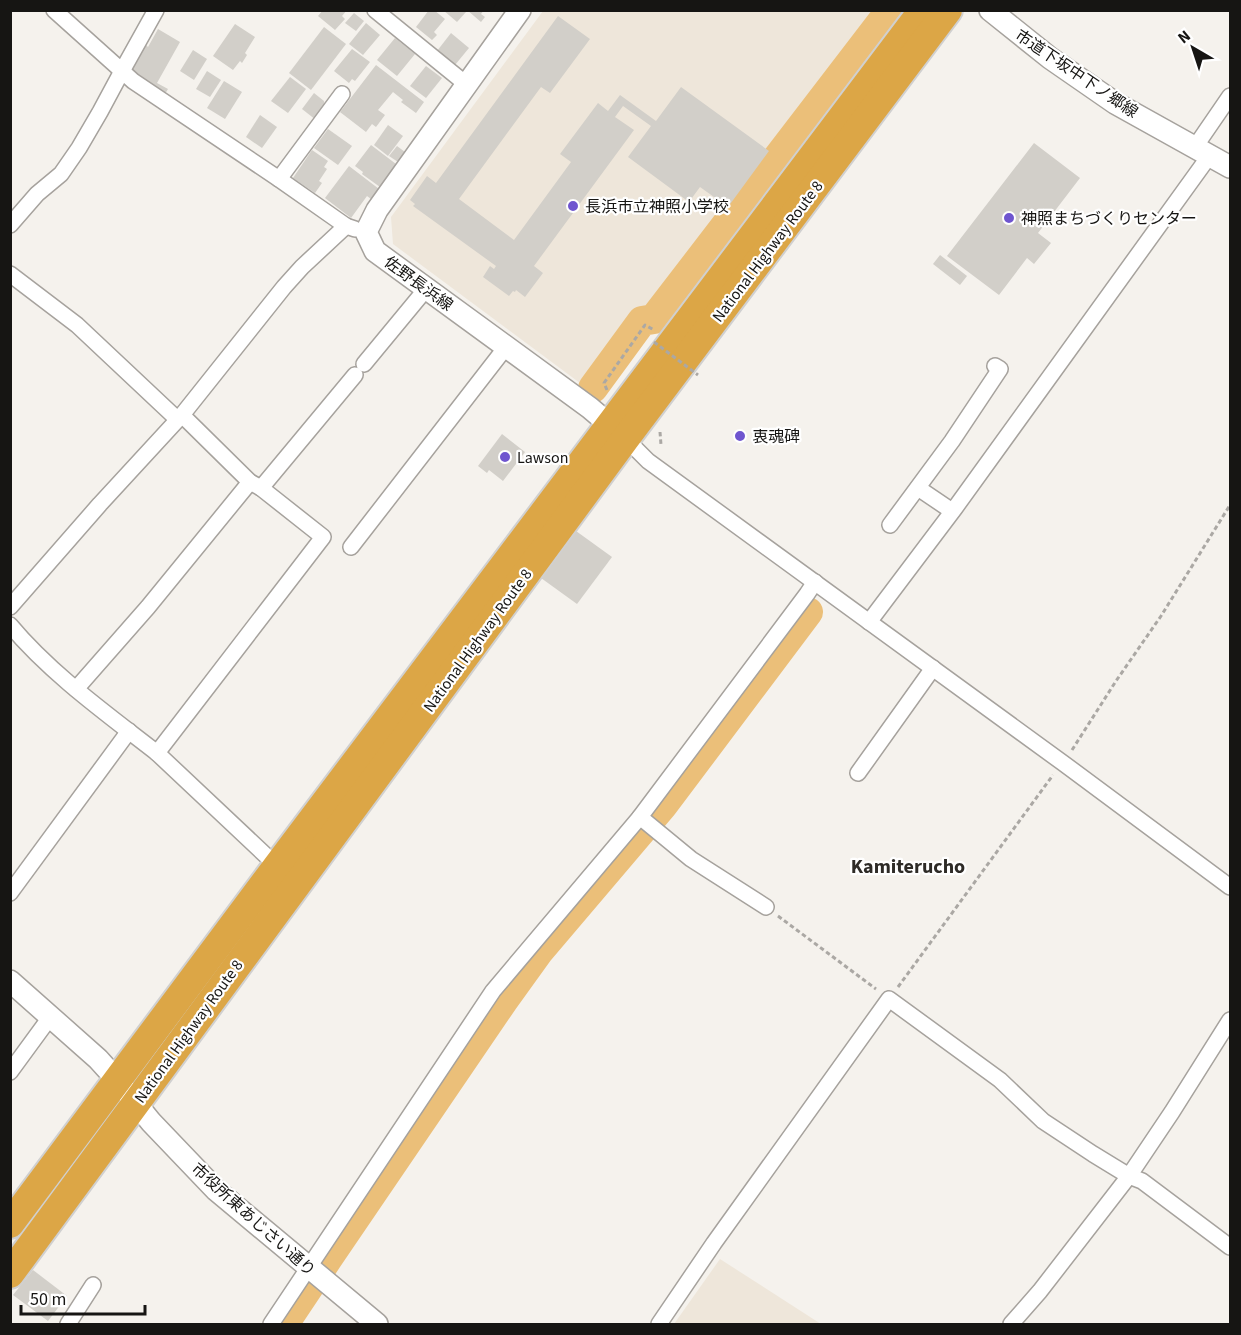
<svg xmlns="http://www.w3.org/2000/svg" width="1241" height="1335" viewBox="0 0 1241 1335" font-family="'Source Sans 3','Noto Sans JP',sans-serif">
<rect width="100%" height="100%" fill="#f5f2ed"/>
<g fill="#eee6da">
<path d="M 543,11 L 886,11 L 749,189 L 755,195 L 664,312 L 657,309 L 650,316 L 638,319 L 588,389 L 393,244 L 391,217 Z"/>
<path d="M 720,1259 L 821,1324 L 674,1324 Z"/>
</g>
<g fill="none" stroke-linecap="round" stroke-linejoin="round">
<g stroke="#ebbf79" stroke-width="30">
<path d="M 593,388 L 642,321 L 654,319 L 891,10"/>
<path d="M 284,1324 L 328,1258 L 503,1001 L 539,951 L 663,805 L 808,612"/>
</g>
</g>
<g fill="#d2cfc9">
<path d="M 323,10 L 347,10 L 342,16 L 345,19 L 335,30 L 318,16 Z"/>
<path d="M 429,10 L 434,10 L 445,19 L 434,32 L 437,35 L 432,40 L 416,27 Z"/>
<path d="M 443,10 L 464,10 L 466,12 L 457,22 Z"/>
<path d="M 467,10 L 484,10 L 481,14 L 485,17 L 481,22 Z"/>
<path d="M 354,13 L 364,21 L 356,31 L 345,23 Z"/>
<path d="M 558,16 L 590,39 L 550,93 L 541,87 L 459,199 L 514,240 L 571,162 L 560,154 L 598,103 L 608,111 L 620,95 L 656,121 L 681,87 L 769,151 L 728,207 L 700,187 L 689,202 L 628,157 L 651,126 L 623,106 L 615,117 L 634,130 L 534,266 L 543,273 L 525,297 L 516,290 L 515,292 L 513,291 L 509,296 L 483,277 L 490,266 L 494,269 L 496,266 L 413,206 L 415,204 L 410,200 L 427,176 L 436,183 Z"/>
<path d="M 366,23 L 380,35 L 363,55 L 349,44 Z"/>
<path d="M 235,24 L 255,37 L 245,53 L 247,55 L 242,63 L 240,61 L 233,70 L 213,56 Z"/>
<path d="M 324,27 L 346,44 L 311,90 L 289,73 Z"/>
<path d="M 158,29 L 180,42 L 157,83 L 168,89 L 165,94 L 130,74 L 146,45 L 148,47 Z"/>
<path d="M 451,33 L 469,48 L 455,65 L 437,51 Z"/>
<path d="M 395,38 L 415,54 L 397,76 L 377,60 Z"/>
<path d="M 352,49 L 370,62 L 355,81 L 352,79 L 349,83 L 334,71 Z"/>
<path d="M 193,50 L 207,59 L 194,80 L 180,71 Z"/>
<path d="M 376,65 L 424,102 L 416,113 L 401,102 L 403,100 L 393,92 L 378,110 L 385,115 L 376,127 L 372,124 L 366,132 L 340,112 Z"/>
<path d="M 426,66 L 442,78 L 426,98 L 410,86 Z"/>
<path d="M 207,71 L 221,80 L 210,97 L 196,89 Z"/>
<path d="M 290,77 L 306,89 L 288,113 L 271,101 Z"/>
<path d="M 224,81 L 242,92 L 225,119 L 207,108 Z"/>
<path d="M 314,93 L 324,101 L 325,109 L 316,120 L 302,109 Z"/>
<path d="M 260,115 L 277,127 L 262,148 L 246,137 Z"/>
<path d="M 388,125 L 403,136 L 388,156 L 374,145 Z"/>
<path d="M 328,129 L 352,146 L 338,165 L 314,148 Z"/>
<path d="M 1034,143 L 1080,178 L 1038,233 L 1051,243 L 1034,264 L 1027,258 L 999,295 L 947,256 Z"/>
<path d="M 371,145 L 396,164 L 380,187 L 362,174 L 363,172 L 355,166 Z"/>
<path d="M 397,146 L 405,152 L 398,162 L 389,156 Z"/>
<path d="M 312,150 L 328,161 L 324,167 L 327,169 L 319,181 L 322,183 L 315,193 L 293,178 Z"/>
<path d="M 349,166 L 379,189 L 371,199 L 367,196 L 351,218 L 325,198 Z"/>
<path d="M 940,255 L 967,276 L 960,285 L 933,264 Z"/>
<path d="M 502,434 L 525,452 L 503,481 L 489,470 L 487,473 L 478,466 Z"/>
<path d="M 576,531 L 612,557 L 577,604 L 541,578 Z"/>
<path d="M 33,1270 L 67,1296 L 48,1321 L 13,1295 Z"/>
</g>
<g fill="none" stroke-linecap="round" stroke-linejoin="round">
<g stroke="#a6a29d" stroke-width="18">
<g id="street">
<path d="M 54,10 L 122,71 L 156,10"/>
<path d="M 375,10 L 466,84"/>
<path d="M 1195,147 L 1230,96"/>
<path d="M 279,179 L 342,94"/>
<path d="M 10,225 L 37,194 L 61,174 L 79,148 L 100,112 L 122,71 L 133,81 L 279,179 L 346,226 L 355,229"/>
<path d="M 10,274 L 77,325 L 177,419"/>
<path d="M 364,364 L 426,289"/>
<path d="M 622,435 L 648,461 L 1063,763 L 1230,887"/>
<path d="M 261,488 L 355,375"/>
<path d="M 918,488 L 952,511"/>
<path d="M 890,525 L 952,441 L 1000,369 L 995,366"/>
<path d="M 351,547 L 506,347"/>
<path d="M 10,607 L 100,504 L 182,415 L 284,287 L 302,267 L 346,226"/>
<path d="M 869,622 L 955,508 L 1210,155"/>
<path d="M 10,625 C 51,674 107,714 157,753 L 323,537 L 261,488 L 250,482 L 182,415"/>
<path d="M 76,689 L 148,607 L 250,482"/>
<path d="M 157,753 L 277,866"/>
<path d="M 858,773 L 933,668"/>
<path d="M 10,893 L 129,731"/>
<path d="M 766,907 L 691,859 L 640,817 L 807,594 L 815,582"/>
<path d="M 10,1072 L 51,1016"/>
<path d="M 68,1324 L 93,1285"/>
<path d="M 271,1324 L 493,991 L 640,817"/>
<path d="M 659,1324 L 714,1243 L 889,999 L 1000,1080 L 1043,1121 L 1093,1154 L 1129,1176 L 1142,1181 L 1230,1247"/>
<path d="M 1011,1324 L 1040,1291 L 1129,1176 L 1172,1112 L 1230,1020"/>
</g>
</g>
<g stroke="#a6a29d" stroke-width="24">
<g id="secondary">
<path d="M 520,10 L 377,210 L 366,232 L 375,251 L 590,408 L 610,425"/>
<path d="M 990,10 L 1050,58 L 1115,103 L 1230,167"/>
<path d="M 10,981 L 98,1059 L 117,1080 L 151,1122 L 216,1190 L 377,1324"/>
</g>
</g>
<g stroke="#d0d0d0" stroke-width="32">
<g id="highway">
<path d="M 10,1224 L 277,866 L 923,10"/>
<path d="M 10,1274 L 626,438 L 948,10"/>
</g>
</g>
<g stroke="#aba8a4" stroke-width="3" stroke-dasharray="4.5 3" stroke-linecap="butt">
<path d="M 607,390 L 604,383 L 645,325 L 654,330"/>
<path d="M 660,432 L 661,445"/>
<path d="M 1072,750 L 1116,681 L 1161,616 L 1230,505"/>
<path d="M 778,916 L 876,989"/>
<path d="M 898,987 L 1053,775"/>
</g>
<use href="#street" stroke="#fff" stroke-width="15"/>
<use href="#secondary" stroke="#fff" stroke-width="21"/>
<use href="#highway" stroke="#dca646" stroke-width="28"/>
<path stroke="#aba8a4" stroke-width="3" stroke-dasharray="4.5 3" stroke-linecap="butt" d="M 654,342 L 698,375"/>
</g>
<g fill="#6f55cf" stroke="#fff" stroke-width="2">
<circle cx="573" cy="206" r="6"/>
<circle cx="1009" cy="218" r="6"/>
<circle cx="740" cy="436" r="6"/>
<circle cx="505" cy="457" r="6"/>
</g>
<g text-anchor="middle" stroke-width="4.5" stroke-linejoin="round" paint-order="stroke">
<g font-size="16" fill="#161513" stroke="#fff">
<text transform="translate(1077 73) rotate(34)" y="6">市道下坂中下ノ郷線</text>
<text transform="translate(767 251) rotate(-53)" y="6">National Highway Route 8</text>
<text transform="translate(419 283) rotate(36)" y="6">佐野長浜線</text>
<text transform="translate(477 640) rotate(-54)" y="6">National Highway Route 8</text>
<text transform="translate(188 1031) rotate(-54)" y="6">National Highway Route 8</text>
<text transform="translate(254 1219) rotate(42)" y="6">市役所東あじさい通り</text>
</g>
<g font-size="16" fill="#161513" stroke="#fff" text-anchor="start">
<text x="585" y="212">長浜市立神照小学校</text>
<text x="1021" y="224">神照まちづくりセンター</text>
<text x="752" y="442">衷魂碑</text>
<text x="517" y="463">Lawson</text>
</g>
<g font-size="20" font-weight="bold" fill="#2e2b27" stroke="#fff">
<text x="908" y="873">Kamiterucho</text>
</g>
</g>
<rect width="1241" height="1335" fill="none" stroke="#161513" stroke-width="24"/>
<g transform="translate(1193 48) rotate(321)" stroke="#ffffff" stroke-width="4.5" paint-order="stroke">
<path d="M0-4.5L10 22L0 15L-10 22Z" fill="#161513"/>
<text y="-9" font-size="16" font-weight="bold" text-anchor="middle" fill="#161513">N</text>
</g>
<path d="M21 1305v9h124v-9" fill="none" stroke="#161513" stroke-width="3"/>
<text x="30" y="1305" font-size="18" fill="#161513" stroke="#ffffff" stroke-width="4.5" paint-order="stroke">50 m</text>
</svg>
